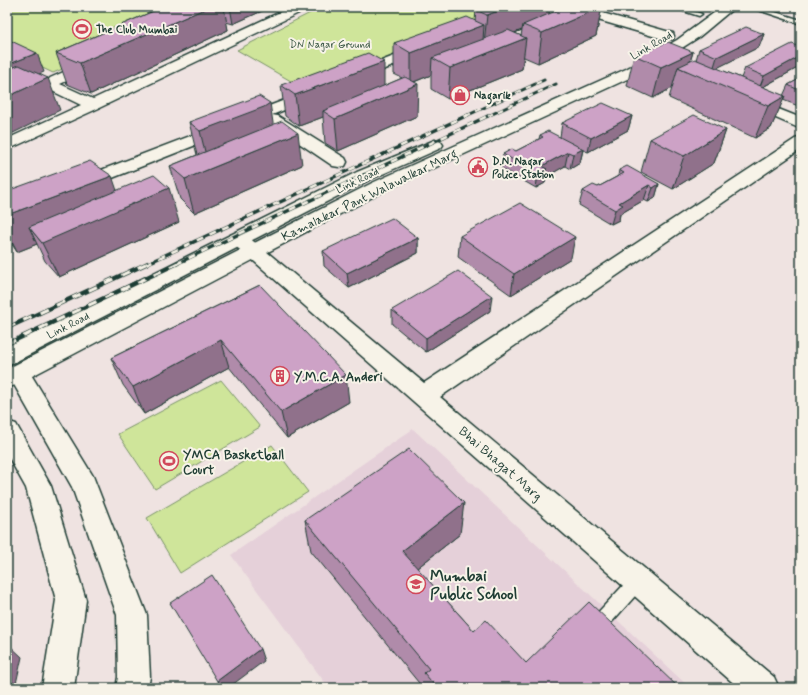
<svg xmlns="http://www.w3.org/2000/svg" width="808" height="695" viewBox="0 0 808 695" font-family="Mynerve,sans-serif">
<rect width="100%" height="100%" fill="#efe3e1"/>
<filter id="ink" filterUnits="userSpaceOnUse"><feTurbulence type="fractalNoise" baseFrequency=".025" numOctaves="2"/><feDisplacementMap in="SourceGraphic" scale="8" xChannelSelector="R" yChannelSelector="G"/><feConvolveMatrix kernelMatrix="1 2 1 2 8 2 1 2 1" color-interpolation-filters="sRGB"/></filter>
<g filter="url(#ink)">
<path fill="#e5d0d9" d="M 413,429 L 690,688 L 329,688 L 231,555 Z"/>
<g fill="#cfe59a" stroke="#779167">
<path d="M 7,7 L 211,7 L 53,73 L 7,51 Z"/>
<path d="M 322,7 L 525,7 L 310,92 L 237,50 Z"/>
<path d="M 221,380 L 260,427 L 155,489 L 118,434 Z"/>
<path d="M 272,445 L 308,492 L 180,573 L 147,518 Z"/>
</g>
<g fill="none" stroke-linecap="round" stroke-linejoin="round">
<g stroke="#1f3d34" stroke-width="3">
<g id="service">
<path d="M 671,7 L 681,7 L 702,14 L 699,16 Z"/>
<path d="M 749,7 L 759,7 L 801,20 L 801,24 Z"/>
<path d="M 638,574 L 644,576 L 646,581 L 644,586 L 602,633 L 596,635 L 590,633 L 588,627 L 590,621 L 632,576 Z"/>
</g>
</g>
<g stroke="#1f3d34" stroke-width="3">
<g id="minor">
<path d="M 291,7 L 307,7 L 305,10 L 99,108 L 7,150 L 7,139 L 81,105 L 50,90 L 46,84 L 50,78 L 86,62 L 91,61 L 96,62 L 98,65 L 96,68 L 60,84 L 93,99 Z"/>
<path d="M 562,7 L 581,7 L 673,33 L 674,36 L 673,39 L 663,39 L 564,10 Z"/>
<path d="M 422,45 L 427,46 L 429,49 L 427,52 L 361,79 L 356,80 L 351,79 L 349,76 L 351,73 Z"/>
<path d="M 311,90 L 316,91 L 318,94 L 316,97 L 272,115 L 278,116 L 345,158 L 347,162 L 345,166 L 339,167 L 333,166 L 268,122 L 265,119 L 267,117 L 87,188 L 81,189 L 75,188 L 72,184 L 75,180 Z"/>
<path d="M 751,98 L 801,118 L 801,129 L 746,105 L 744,102 L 746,99 Z"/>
<path d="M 801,137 L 801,149 L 440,397 L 774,677 L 779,688 L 739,688 L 247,255 L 231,243 L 229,239 L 231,235 C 244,232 251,240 261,247 L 424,383 L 795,139 Z"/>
<path d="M 19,365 L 27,368 L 93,476 L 147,615 L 150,677 L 148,688 L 116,688 L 118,677 L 117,615 L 72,487 L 8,374 L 11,368 Z"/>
<path d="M 7,421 L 16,424 L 51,486 L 86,600 L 74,688 L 42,688 L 56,600 L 26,488 L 7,454 Z"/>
</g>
</g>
<g stroke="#1f3d34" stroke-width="3">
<g id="primary">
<path d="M 722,7 L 735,7 L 699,37 L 674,53 L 636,75 L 384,191 L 15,385 L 7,388 L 7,369 L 372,183 L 626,69 L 677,40 Z"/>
<path d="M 435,140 L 441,142 L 443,145 L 441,148 L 369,180 L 15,362 L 7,364 L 7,346 L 357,172 Z"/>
</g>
</g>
<use href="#service" fill="#f7f3e8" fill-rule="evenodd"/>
<use href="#minor" fill="#f7f3e8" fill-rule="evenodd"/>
<use href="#primary" fill="#f7f3e8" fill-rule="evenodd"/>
<g stroke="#1f3d34" stroke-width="3">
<g id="rail-far2">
<path d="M 466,116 L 544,80"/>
<path d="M 488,116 L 556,84"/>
</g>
</g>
<g stroke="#1f3d34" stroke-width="3.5">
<g id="rail-far1">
<path d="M 146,264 L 468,115"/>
<path d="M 176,264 L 490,115"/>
</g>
</g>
<g stroke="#1f3d34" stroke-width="4.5">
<g id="rail">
<path d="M 7,328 L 148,263"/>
<path d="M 7,344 L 178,263"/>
</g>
</g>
<use href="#rail-far2" stroke="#f7f3e8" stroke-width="2" stroke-dasharray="5.5" stroke-linecap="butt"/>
<use href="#rail-far1" stroke="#f7f3e8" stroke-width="2.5" stroke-dasharray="7" stroke-linecap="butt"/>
<use href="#rail" stroke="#f7f3e8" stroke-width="3" stroke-dasharray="9" stroke-linecap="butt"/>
</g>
<g fill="#b08baa" stroke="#1f3d34" fill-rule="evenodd">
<path d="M 163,7 L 271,7 L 233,24 L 226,22 L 228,30 L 91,94 L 67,84 L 56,53 Z"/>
<path d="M 550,7 L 549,14 L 565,7 L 634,7 L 634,8 L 628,12 L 623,11 L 621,12 L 602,7 L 596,36 L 538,63 L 524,57 L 522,69 L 448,99 L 431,89 L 431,75 L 414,82 L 417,116 L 338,151 L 325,143 L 323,117 L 299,126 L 285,116 L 281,85 L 384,86 L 402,78 L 394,74 L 394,43 L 475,21 L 476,10 ZM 522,30 L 521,36 L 515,33 Z"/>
<path d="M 786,7 L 801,7 L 801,12 Z"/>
<path d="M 764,34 L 759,47 L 716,68 L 741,78 L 745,68 L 801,66 L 763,87 L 783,96 L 788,85 L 801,78 L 801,107 L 783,100 L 771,128 L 755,138 L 669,98 L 672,88 L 653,98 L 627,86 L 634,55 L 693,52 L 690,62 L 696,60 L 699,49 Z"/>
<path d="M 632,116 L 628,130 L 588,152 L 583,150 L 580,163 L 570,169 L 565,166 L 546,177 L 545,183 L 536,188 L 501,168 L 503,154 L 516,151 L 539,139 L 540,135 L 560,137 L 562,123 Z"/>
<path d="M 189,122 L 273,125 L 302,165 L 194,213 L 180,199 L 170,166 L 197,155 Z"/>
<path d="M 726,130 L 714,163 L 673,189 L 641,172 L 650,139 Z"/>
<path d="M 619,170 L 659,184 L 655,198 L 648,202 L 644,200 L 620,214 L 619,220 L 611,224 L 579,205 L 583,191 L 598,187 L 618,176 Z"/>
<path d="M 117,190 L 179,222 L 59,277 L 45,261 L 37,244 L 17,252 L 7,237 L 7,191 Z"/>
<path d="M 460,236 L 571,258 L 511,295 L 458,257 Z"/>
<path d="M 418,238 L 418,253 L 349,288 L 324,266 L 323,251 Z"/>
<path d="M 260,285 L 349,402 L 287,438 L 229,367 L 144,414 L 123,385 L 111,358 Z"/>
<path d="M 392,310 L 490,311 L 426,352 L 392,324 Z"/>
<path d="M 305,520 L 460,534 L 417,568 L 474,631 L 526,663 L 679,688 L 423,688 L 311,551 Z"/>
</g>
<g fill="#90718b" stroke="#1f3d34">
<path d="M 209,7 L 224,7 L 228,30 L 91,94 L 80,63 Z"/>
<path d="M 230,7 L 271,7 L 233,24 Z"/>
<path d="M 509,7 L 550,7 L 548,20 L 523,25 L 522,30 L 484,44 L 487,15 Z"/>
<path d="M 602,7 L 596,36 L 538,63 L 542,33 Z"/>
<path d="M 622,7 L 624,7 L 623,11 L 621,12 Z"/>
<path d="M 629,7 L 634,7 L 634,8 L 628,12 Z"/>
<path d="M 484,25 L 482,55 L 432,58 L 431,75 L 411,83 L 411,53 Z"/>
<path d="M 764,34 L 759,47 L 713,70 L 717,57 Z"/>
<path d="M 526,38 L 522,69 L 448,99 L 450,68 Z"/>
<path d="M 693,52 L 687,71 L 678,67 L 672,88 L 653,98 L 661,67 Z"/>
<path d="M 37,53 L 44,72 L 7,87 L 7,65 Z"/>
<path d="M 801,56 L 801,66 L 759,89 L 764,76 Z"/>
<path d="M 384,62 L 384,93 L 323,111 L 323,117 L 299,126 L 295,95 Z"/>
<path d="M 48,78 L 60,110 L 7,136 L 7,97 Z"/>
<path d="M 418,84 L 417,116 L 338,151 L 335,119 Z"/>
<path d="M 785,96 L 771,128 L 755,138 L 768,106 Z"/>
<path d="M 270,103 L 275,136 L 208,164 L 200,131 Z"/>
<path d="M 632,116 L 628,130 L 588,152 L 591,138 Z"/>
<path d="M 726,130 L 714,163 L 673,189 L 684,156 Z"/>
<path d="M 298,133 L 302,165 L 194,213 L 185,179 Z"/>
<path d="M 583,149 L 580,163 L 570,169 L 573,154 Z"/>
<path d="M 568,152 L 565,166 L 546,177 L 545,183 L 536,188 L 538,174 L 542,166 Z"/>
<path d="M 112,176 L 123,208 L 169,188 L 179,222 L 59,277 L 42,243 L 29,227 L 37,244 L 17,252 L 7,232 L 7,215 Z"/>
<path d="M 659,184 L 655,198 L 648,202 L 653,188 Z"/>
<path d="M 649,185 L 644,200 L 620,214 L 619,220 L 611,224 L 615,210 L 619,203 Z"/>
<path d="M 575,237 L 571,258 L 511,295 L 514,274 Z"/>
<path d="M 418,238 L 418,253 L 349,288 L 347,273 Z"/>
<path d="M 492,296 L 490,311 L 426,352 L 426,338 Z"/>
<path d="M 221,340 L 229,367 L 144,414 L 133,387 Z"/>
<path d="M 346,375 L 349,402 L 287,438 L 281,412 Z"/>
<path d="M 464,503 L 460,534 L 402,580 L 402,551 Z"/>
<path d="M 7,643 L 22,657 L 15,688 L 7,688 Z"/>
<path d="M 260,649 L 264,661 L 228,688 L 221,688 L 217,681 Z"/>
</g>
<g fill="#cda2c6" stroke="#1f3d34">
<path d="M 163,7 L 209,7 L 80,63 L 56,53 Z"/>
<path d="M 484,7 L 509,7 L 487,15 L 476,10 Z"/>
<path d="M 565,7 L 602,7 L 542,33 L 523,25 Z"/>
<path d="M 467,17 L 484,25 L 411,53 L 394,43 Z"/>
<path d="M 746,27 L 764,34 L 717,57 L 699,49 Z"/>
<path d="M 508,30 L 526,38 L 450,68 L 432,58 Z"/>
<path d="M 7,39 L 37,53 L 7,65 Z"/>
<path d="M 668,42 L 693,52 L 661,67 L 634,55 Z"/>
<path d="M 792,44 L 801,47 L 801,56 L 764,76 L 745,68 Z"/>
<path d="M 368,53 L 384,62 L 295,95 L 281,85 Z"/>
<path d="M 695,59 L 785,96 L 768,106 L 678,67 Z"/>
<path d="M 19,65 L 48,78 L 7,97 L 7,70 Z"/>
<path d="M 405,77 L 418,84 L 335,119 L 323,111 Z"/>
<path d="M 801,78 L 801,91 L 788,85 Z"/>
<path d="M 259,96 L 270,103 L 264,107 L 200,131 L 189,122 Z"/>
<path d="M 603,103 L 632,116 L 591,138 L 562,123 Z"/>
<path d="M 694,115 L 726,130 L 684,156 L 650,139 Z"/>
<path d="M 282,121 L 298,133 L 185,179 L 170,166 Z"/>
<path d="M 548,131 L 583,149 L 573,154 L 568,152 L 542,166 L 547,169 L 538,174 L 503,154 L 512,149 L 516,151 L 543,137 L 540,135 Z"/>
<path d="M 90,161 L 112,176 L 7,215 L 7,191 Z"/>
<path d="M 627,166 L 659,184 L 653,188 L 649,185 L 619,203 L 623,205 L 615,210 L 583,191 L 593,185 L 598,187 L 624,173 L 619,170 Z"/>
<path d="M 154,175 L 169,188 L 42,243 L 29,227 Z"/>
<path d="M 520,203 L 575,237 L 514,274 L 460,236 Z"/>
<path d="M 392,218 L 418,238 L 347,273 L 323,251 Z"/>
<path d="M 458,271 L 492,296 L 426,338 L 392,310 Z"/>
<path d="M 260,285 L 346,375 L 281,412 L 221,340 L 133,387 L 111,358 Z"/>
<path d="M 409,449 L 464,503 L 402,551 L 474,631 L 486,620 L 526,663 L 589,602 L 679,688 L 437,688 L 424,673 L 429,669 L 305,520 Z"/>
<path d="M 212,575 L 260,649 L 217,681 L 170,603 Z"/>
</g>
</g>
<defs>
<g id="stadium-ring" transform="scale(1)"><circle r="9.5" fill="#f7f3e8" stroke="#d1495b" stroke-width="1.5"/><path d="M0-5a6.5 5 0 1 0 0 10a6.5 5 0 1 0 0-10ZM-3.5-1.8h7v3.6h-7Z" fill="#d1495b"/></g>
<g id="shop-ring" transform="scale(1)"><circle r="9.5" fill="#f7f3e8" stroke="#d1495b" stroke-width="1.5"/><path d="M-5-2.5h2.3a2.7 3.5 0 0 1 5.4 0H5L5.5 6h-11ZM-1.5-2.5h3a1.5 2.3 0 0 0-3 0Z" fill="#d1495b"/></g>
<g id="civic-ring" transform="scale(1)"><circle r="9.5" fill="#f7f3e8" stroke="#d1495b" stroke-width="1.5"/><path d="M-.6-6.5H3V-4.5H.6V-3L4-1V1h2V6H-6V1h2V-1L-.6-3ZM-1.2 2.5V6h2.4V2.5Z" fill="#d1495b"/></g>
<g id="building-ring" transform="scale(1)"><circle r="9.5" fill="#f7f3e8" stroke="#d1495b" stroke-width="1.5"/><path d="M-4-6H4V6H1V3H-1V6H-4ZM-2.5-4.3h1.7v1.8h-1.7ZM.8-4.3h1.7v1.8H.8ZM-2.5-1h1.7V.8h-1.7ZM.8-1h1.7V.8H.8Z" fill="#d1495b"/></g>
<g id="school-ring" transform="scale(1)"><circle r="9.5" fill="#f7f3e8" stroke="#d1495b" stroke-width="1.5"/><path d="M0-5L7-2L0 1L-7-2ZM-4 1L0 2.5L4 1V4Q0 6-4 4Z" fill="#d1495b"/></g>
</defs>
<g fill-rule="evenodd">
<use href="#stadium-ring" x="82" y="29"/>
<use href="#shop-ring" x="460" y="95"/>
<use href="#civic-ring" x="478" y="167"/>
<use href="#building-ring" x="280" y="376"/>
<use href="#stadium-ring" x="169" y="461"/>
<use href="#school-ring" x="416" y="584"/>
</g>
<g text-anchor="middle" stroke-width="4" stroke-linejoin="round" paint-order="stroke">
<g font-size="11" font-weight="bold" fill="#1f3d34" stroke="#f7f3e8" text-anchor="start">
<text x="96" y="33">The Club Mumbai</text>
<text x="474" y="99">Nagarik</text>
<text x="492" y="165">D.N. Nagar<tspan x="492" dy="13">Police Station</tspan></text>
</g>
<g font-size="11" fill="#395643" stroke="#f7f3e8">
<text x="330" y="48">DN Nagar Ground</text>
</g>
<g font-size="11" fill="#1f3d34" stroke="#f7f3e8">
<text transform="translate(651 45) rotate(-30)" y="4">Link Road</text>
<text transform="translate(357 180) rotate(-26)" y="4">Link Road</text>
<text transform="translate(68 325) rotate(-27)" y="4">Link Road</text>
</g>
<g font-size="13" fill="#1f3d34" stroke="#f7f3e8">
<text transform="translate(369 194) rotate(-26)" y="5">Kamalakar Pant Walawalkar Marg</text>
<text transform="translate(501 463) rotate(41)" y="5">Bhai Bhagat Marg</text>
</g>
<g font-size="13" font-weight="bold" fill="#1f3d34" stroke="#f7f3e8" text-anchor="start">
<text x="294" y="381">Y.M.C.A. Anderi</text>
<text x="183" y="459">YMCA Basketball<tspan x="183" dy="15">Court</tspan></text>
</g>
<g font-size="16" font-weight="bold" fill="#1f3d34" stroke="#f7f3e8" text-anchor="start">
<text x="430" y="581">Mumbai<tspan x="430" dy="18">Public School</tspan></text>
</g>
</g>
<rect width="808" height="695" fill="none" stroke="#f7f3e8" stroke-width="24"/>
<rect x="12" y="12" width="784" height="671" fill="none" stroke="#1f3d34" stroke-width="1.5" filter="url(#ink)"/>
</svg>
